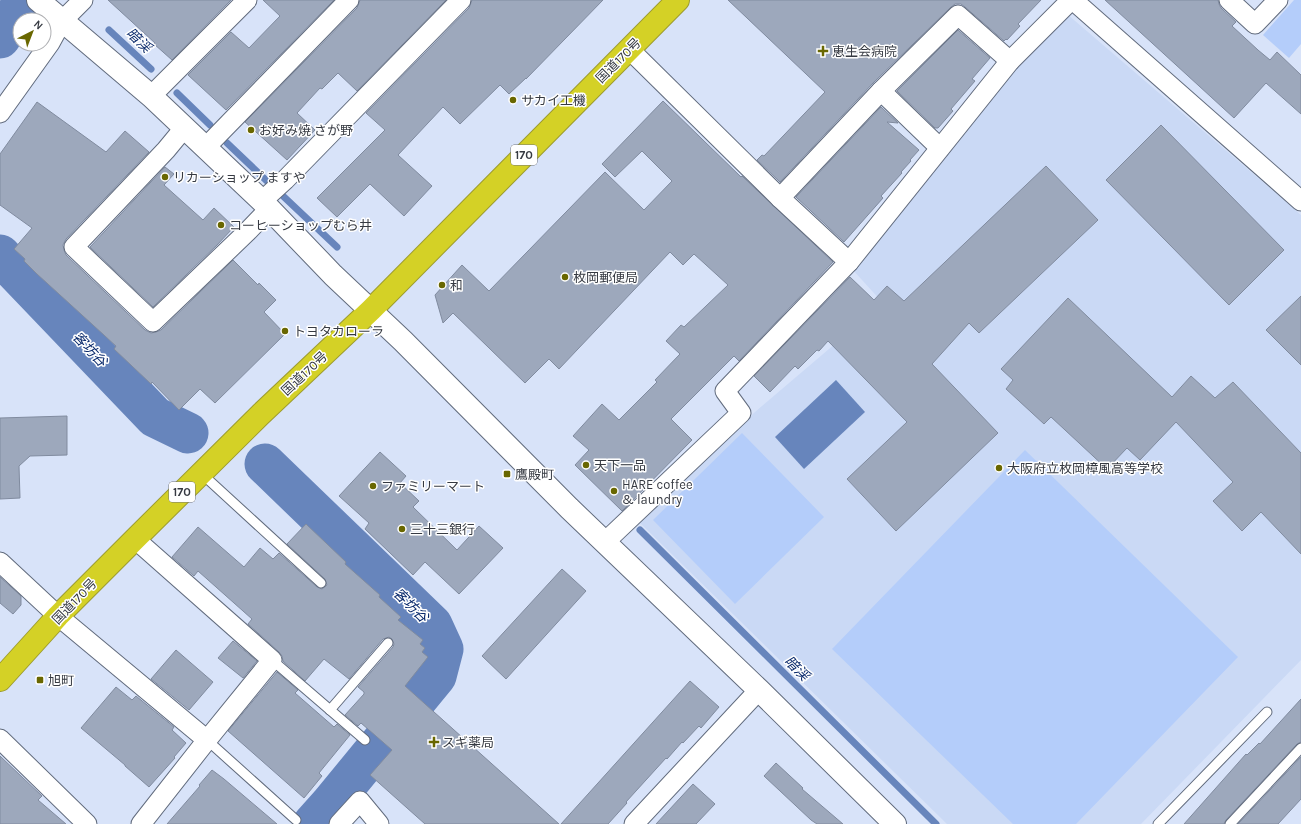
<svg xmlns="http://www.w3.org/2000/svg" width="1301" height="824" viewBox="0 0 1301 824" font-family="Karla,'Noto Sans JP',sans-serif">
<rect width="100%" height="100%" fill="#d8e3f9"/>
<path fill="#cad9f5" d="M 1067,14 L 1301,215 L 1301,660 L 1141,824 L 947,824 L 640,523 L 755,412 L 883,303 L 852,269 L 981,105 Z"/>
<g fill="#b4cdfa">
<path d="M 1294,0 L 1301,0 L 1301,44 L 1289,58 L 1263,35 Z"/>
<path d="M 742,433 L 824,517 L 735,604 L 653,520 Z"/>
<path d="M 1025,450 L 1238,657 L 1076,824 L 1013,824 L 832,649 Z"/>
</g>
<path fill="#6785bc" d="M 836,380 L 865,412 L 804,469 L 775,437 Z"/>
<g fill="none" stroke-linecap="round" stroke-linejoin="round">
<g stroke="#6785bc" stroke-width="7">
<path d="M 109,30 L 151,69"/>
<path d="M 177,93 L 210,125"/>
<path d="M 227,143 L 269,183"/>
<path d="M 283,196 L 337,247"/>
<path d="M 640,530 L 936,824"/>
</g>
<g stroke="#6785bc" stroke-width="41">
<path d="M 0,38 L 25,0"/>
<path d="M 0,255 L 155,417 L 188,433"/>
<path d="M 265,464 L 432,625 L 443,649 L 436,676 L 330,805 L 313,824"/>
</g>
</g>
<g fill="#9da8bc" stroke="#808b9f">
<path d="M 108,0 L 231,0 L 172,60 L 154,44 L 155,43 Z"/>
<path d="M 263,0 L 334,0 L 226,110 L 188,75 L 231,32 L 249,48 L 280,16 Z"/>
<path d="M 360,0 L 446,0 L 357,91 L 338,73 L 322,89 L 320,88 L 297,113 L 315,130 L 287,160 L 245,122 L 357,8 Z"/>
<path d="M 472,0 L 603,0 L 526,79 L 526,78 L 509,94 L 500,85 L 460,124 L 443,107 L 398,155 L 432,186 L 404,216 L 370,184 L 337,217 L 317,198 L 385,130 L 366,113 L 469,8 Z"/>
<path d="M 728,0 L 1041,0 L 1018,24 L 1020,26 L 1007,40 L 1006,39 L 1004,41 L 965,7 L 961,4 L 955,4 L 951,7 L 873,83 L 780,182 L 757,160 L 762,155 L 764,156 L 825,92 Z"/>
<path d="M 1105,0 L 1218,0 L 1219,4 L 1221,8 L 1236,22 L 1232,26 L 1258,50 L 1270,60 L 1277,52 L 1301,75 L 1301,114 L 1266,83 L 1234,118 Z"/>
<path d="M 958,30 L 990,58 L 972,79 L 975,81 L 951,109 L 953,111 L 938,128 L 935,128 L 897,91 Z"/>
<path d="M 663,101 L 741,177 L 742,176 L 833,262 L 739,361 L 734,356 L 671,419 L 692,440 L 622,511 L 575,465 L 589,450 L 573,436 L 602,404 L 619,420 L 657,382 L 655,380 L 680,354 L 666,341 L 681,325 L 684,327 L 728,285 L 694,254 L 683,265 L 670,252 L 559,369 L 549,359 L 525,383 L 453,313 L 443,323 L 435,295 L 462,265 L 489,291 L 605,172 L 644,210 L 672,181 L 642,151 L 615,177 L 602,164 Z"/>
<path d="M 37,102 L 106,152 L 125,131 L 149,152 L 66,239 L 63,245 L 64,250 L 66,255 L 145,330 L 151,333 L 156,332 L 161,330 L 233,260 L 258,285 L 259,283 L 276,300 L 264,312 L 285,334 L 215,403 L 200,389 L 179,410 L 152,382 L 151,384 L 114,349 L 116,346 L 37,274 L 24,261 L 25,259 L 14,249 L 32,228 L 0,205 L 0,154 Z"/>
<path d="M 881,107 L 898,123 L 887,122 L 919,150 L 910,160 L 911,161 L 901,172 L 902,173 L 881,196 L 883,198 L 844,242 L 796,197 Z"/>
<path d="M 1161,125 L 1284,250 L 1229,305 L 1106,180 Z"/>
<path d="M 1046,166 L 1098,220 L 979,333 L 969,323 L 932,364 L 998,433 L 896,531 L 847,479 L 907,422 L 828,341 L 819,351 L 817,350 L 798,369 L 795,366 L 770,392 L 754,376 L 850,277 L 874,300 L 887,286 L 904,301 Z"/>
<path d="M 165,167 L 174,174 L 164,185 L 203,220 L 214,208 L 234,227 L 217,245 L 153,307 L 90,247 Z"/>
<path d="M 1301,296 L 1301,365 L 1266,330 Z"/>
<path d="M 1068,298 L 1172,397 L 1191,376 L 1215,398 L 1233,382 L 1301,453 L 1301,554 L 1261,512 L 1242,531 L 1213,501 L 1233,482 L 1176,422 L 1140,460 L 1127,448 L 1107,469 L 1051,417 L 1044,424 L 1006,389 L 1013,380 L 1001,369 Z"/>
<path d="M 67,416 L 67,455 L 30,456 L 19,466 L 20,498 L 0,499 L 0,418 Z"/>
<path d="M 380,452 L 406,476 L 400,483 L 419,501 L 413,507 L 457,550 L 479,526 L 503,548 L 459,594 L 425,562 L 413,575 L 365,529 L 369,523 L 339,496 Z"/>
<path d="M 306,524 L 346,562 L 345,564 L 380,595 L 379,597 L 401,617 L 398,620 L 423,640 L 420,644 L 425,648 L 422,652 L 428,657 L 405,686 L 559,824 L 425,824 L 370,775 L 392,750 L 361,723 L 358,726 L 345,715 L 364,694 L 364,692 L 358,687 L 393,647 L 394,644 L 392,639 L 389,637 L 383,639 L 349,679 L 324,659 L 305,681 L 283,661 L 282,656 L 279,652 L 248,624 L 252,619 L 198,571 L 194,576 L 172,557 L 198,527 L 244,567 L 260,548 L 273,559 L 279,553 L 317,587 L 322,589 L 327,585 L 325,579 L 287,544 Z"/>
<path d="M 562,569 L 586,591 L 506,679 L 482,656 Z"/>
<path d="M 0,577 L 21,596 L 21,605 L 13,614 L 0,603 Z"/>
<path d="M 233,641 L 257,661 L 243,678 L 218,658 Z"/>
<path d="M 176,650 L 213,682 L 189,710 L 151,679 Z"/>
<path d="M 277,672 L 298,690 L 295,693 L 334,727 L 337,724 L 350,735 L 319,773 L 322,776 L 304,798 L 228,731 Z"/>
<path d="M 690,681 L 719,707 L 701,728 L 699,726 L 683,743 L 682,742 L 667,759 L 666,758 L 626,802 L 627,803 L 608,824 L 561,824 Z"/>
<path d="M 116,687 L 132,700 L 136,696 L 174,727 L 172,730 L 186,743 L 174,757 L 175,758 L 149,787 L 125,766 L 125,765 L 81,728 Z"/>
<path d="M 1301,699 L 1301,742 L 1297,744 L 1226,820 L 1224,824 L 1184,824 L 1246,754 L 1247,755 L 1259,743 L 1260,744 Z"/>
<path d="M 0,756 L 42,796 L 38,800 L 66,824 L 0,824 Z"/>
<path d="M 1301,757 L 1301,799 L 1278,824 L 1238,824 Z"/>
<path d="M 776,763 L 803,788 L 802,789 L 843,824 L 817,824 L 811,820 L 764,776 Z"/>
<path d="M 212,770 L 224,779 L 277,824 L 167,824 L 200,786 L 199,785 Z"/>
<path d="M 693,784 L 715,804 L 696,824 L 656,824 Z"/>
</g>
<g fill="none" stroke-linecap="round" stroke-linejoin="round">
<g stroke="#616b7d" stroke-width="11">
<g id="lane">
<path d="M 201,473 L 321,583"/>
<path d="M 272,660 L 365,740"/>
<path d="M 330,710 L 388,643"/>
<path d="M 207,740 L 296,820"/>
<path d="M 1158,824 L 1267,712"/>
<path d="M 1230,824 L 1301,748"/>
</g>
</g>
<g stroke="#616b7d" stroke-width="21">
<g id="street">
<path d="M 1073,0 L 1301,201"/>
<path d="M 1229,0 L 1255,24 L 1278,0"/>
<path d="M 629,49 L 780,198 L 849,262"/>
<path d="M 881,91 L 940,148"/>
<path d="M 151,96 L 247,0"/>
<path d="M 0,113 L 50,43 L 62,21 L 83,0"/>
<path d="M 185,127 L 166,150 L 74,247 L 153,322 L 247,232 L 270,208"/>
<path d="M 206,147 L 349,0"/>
<path d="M 780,198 L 881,91 L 958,15 L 1010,61"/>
<path d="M 262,201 L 285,180 L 461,0"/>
<path d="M 135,539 L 272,660 L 207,740 L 141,824"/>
<path d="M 605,542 L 741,413 L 725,391 L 849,262 L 1010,61 L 1071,0"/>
<path d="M 0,562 L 58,616 L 207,740"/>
<path d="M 0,739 L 87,824"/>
<path d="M 339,824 L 360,801 L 379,824"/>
<path d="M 634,824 L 759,690"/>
</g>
</g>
<g stroke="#616b7d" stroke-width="24">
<path id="secondary" d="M 38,0 L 151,96 L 262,201 L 333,275 L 403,341 L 569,508 L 759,690 L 895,824"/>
</g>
<g stroke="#9d9c30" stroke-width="24">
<path id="highway" d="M 0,680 L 58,616 L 135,539 L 261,414 L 371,310 L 678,0"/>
</g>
<use href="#lane" stroke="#fff" stroke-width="9"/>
<use href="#street" stroke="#fff" stroke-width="19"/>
<use href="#secondary" stroke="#fff" stroke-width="22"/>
<use href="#highway" stroke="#d4d126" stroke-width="22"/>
</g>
<g fill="#696700" stroke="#fff" stroke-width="1.5">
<path d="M821 45h4v4h4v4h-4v4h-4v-4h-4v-4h4z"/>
<circle cx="513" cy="100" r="4"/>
<circle cx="251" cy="130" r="4"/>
<circle cx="165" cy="177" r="4"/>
<circle cx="221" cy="225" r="4"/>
<circle cx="565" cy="277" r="4"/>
<circle cx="442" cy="285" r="4"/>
<circle cx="285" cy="331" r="4"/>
<circle cx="586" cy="465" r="4"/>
<circle cx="999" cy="468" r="4"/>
<rect x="503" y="470" width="8" height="8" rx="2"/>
<circle cx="373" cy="486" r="4"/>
<circle cx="614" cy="491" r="4"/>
<circle cx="402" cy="529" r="4"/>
<rect x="36" y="676" width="8" height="8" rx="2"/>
<path d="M432 736h4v4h4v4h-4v4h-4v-4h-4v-4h4z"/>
</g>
<g text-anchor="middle" stroke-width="3" stroke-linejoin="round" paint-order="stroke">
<g fill="#fff" stroke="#72757b" stroke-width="1">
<rect x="511" y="145" width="26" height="20" rx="3"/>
<rect x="169" y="482" width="26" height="20" rx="3"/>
</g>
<g font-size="12" font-weight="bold" fill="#363a42">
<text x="524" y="159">170</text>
<text x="182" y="496">170</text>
</g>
<g font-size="13" fill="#363a42" stroke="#fff" text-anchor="start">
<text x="832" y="56">恵生会病院</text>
<text x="521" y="105">サカイ工機</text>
<text x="259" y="135">お好み焼 さが野</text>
<text x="173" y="182">リカーショップ ますや</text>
<text x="229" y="230">コーヒーショップむら井</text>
<text x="573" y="282">枚岡郵便局</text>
<text x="450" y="290">和</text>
<text x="293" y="336">トヨタカローラ</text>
<text x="594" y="470">天下一品</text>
<text x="1007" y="473">大阪府立枚岡樟風高等学校</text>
<text x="515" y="479">鷹殿町</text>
<text x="622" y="489">HARE coffee<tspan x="622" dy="15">&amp; laundry</tspan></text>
<text x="381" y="491">ファミリーマート</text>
<text x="410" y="534">三十三銀行</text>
<text x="48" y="685">旭町</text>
<text x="442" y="747">スギ薬局</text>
</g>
<g font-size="13" fill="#363a42" stroke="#fff">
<text transform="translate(618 60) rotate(-45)" y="5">国道170号</text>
<text transform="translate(304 373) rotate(-43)" y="5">国道170号</text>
<text transform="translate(74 601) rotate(-46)" y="5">国道170号</text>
</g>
<g font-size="14" font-style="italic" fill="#0a2a6c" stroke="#fff">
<text transform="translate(139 40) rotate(43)" y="5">暗渓</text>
<text transform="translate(90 349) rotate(46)" y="5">客坊谷</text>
<text transform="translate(411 605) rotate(44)" y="5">客坊谷</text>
<text transform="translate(797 668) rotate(45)" y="5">暗渓</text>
</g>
</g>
<g transform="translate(32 32) rotate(42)"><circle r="19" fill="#ffffff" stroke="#afb0b3"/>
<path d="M0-3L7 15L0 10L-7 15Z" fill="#696700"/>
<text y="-6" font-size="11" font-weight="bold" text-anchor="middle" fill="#363a42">N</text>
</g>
</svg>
